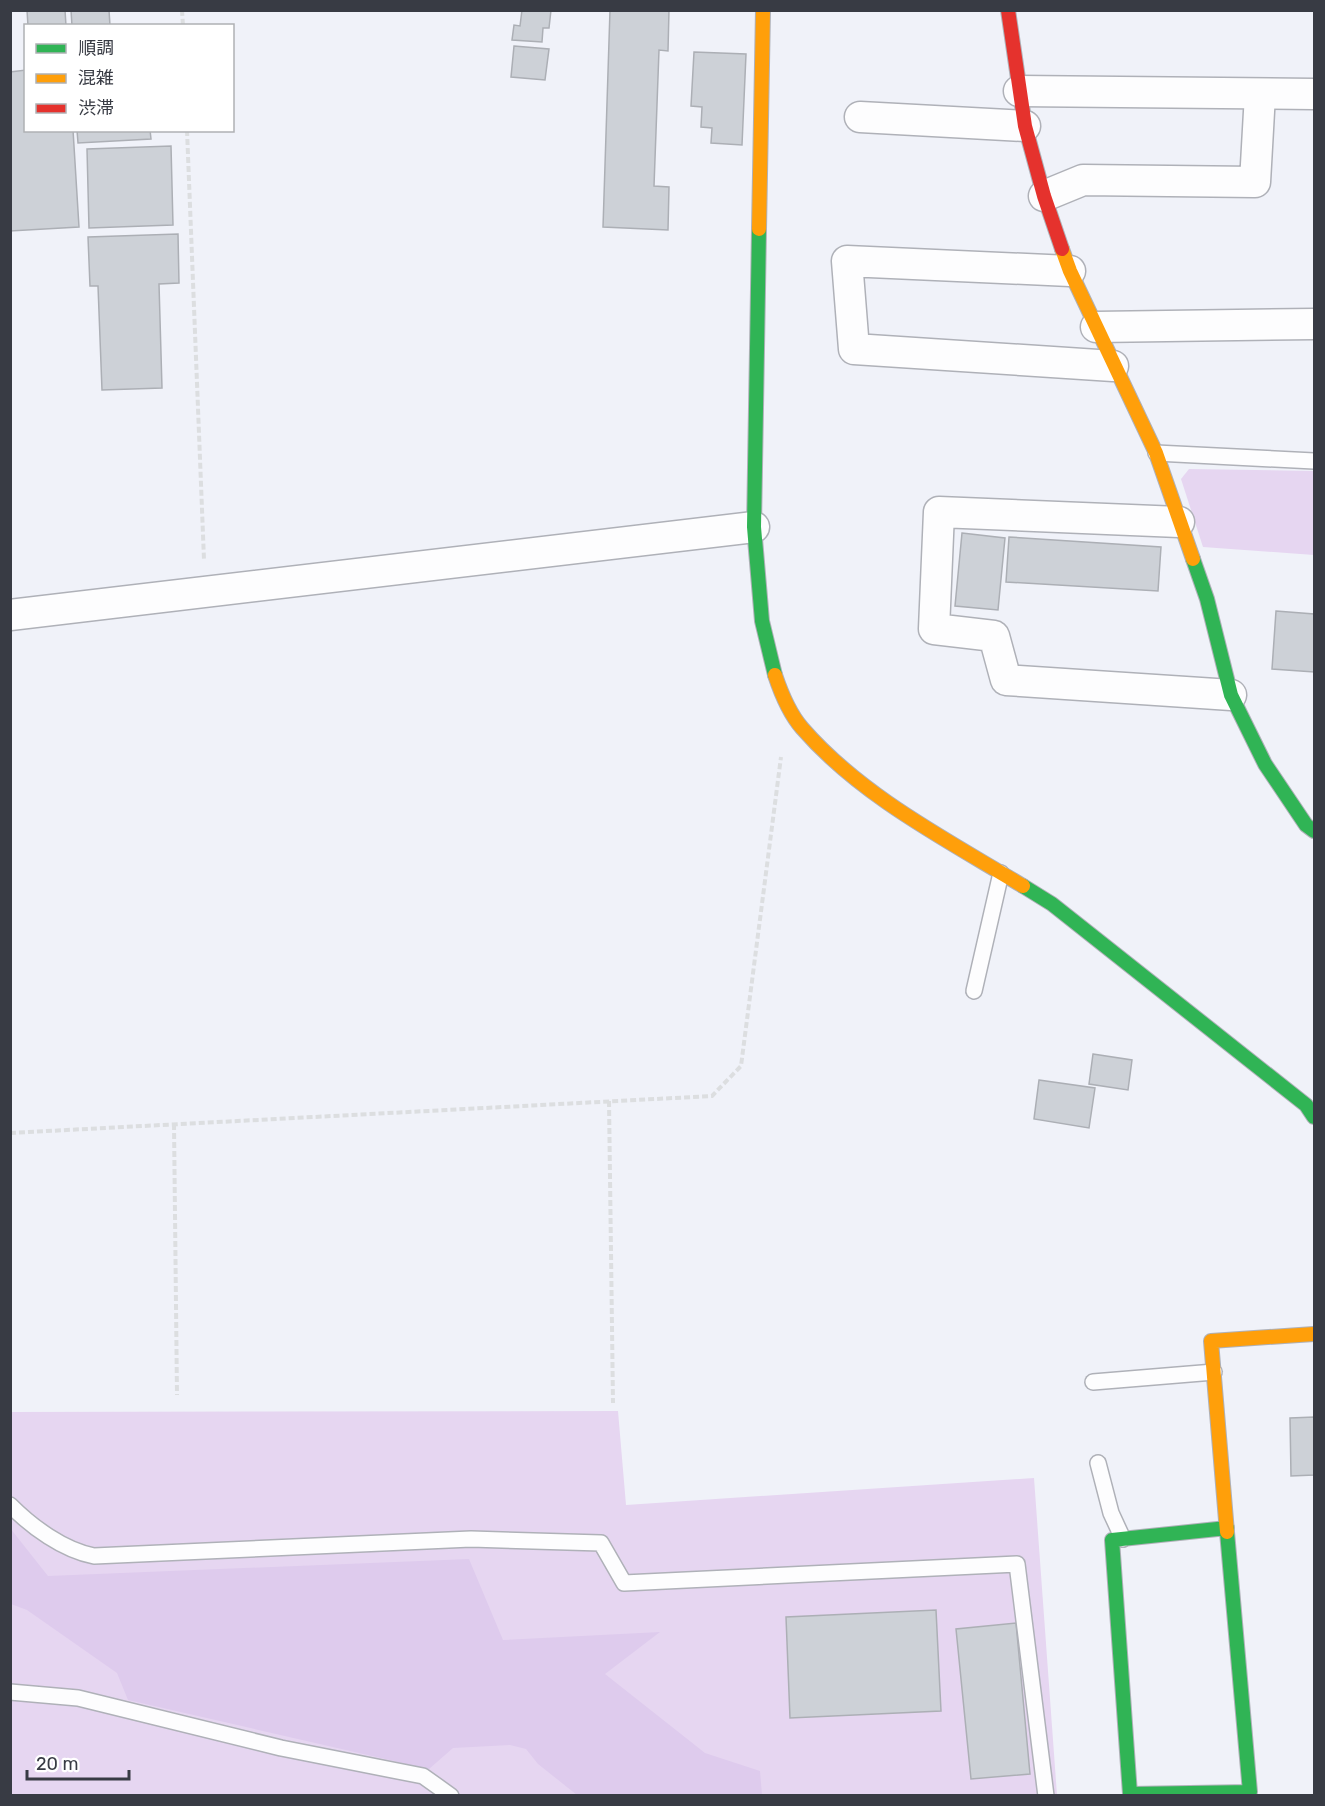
<svg xmlns="http://www.w3.org/2000/svg" width="1325" height="1806" viewBox="0 0 1325 1806" font-family="Rubik,'Noto Sans JP',sans-serif">
<rect width="100%" height="100%" fill="#f0f2f9"/>
<g fill="#e6d6f1">
<path d="M 1189,469 L 1314,471 L 1314,555 L 1203,547 L 1181,479 Z"/>
<path d="M 618,1411 L 626,1505 L 1034,1478 L 1057,1795 L 11,1795 L 10,1412 Z"/>
</g>
<path fill="#decbed" d="M 10,1528 L 48,1576 L 469,1559 L 503,1640 L 660,1632 L 605,1674 L 705,1753 L 760,1771 L 762,1795 L 577,1795 L 538,1764 L 526,1749 L 510,1745 L 453,1748 L 429,1769 L 128,1700 L 117,1673 L 27,1610 L 11,1604 Z"/>
<g fill="#cdd1d7" stroke="#acafb5" stroke-width="1.5">
<path d="M 27,10 L 65,10 L 66,26 L 28,26 Z"/>
<path d="M 71,10 L 109,10 L 110,26 L 72,26 Z"/>
<path d="M 522,10 L 551,10 L 549,28 L 543,28 L 542,42 L 512,40 L 514,25 L 520,26 Z"/>
<path d="M 610,10 L 669,10 L 668,51 L 659,50 L 654,186 L 669,187 L 668,230 L 603,227 Z"/>
<path d="M 514,46 L 549,49 L 545,80 L 511,77 Z"/>
<path d="M 694,52 L 746,54 L 742,145 L 711,143 L 712,128 L 701,127 L 702,107 L 691,106 Z"/>
<path d="M 26,70 L 26,130 L 73,130 L 79,227 L 10,231 L 10,72 Z"/>
<path d="M 77,130 L 150,130 L 151,139 L 78,143 Z"/>
<path d="M 171,146 L 173,225 L 89,228 L 87,149 Z"/>
<path d="M 178,234 L 179,283 L 159,284 L 162,388 L 102,390 L 98,286 L 90,286 L 88,237 Z"/>
<path d="M 962,533 L 1005,538 L 998,610 L 955,606 Z"/>
<path d="M 1009,537 L 1161,547 L 1158,591 L 1006,582 Z"/>
<path d="M 1276,611 L 1314,614 L 1314,672 L 1272,669 Z"/>
<path d="M 1093,1054 L 1132,1060 L 1128,1090 L 1089,1084 Z"/>
<path d="M 1039,1080 L 1095,1088 L 1089,1128 L 1034,1119 Z"/>
<path d="M 1314,1417 L 1314,1475 L 1291,1476 L 1290,1418 Z"/>
<path d="M 936,1610 L 941,1711 L 790,1718 L 786,1617 Z"/>
<path d="M 1016,1623 L 1030,1774 L 971,1779 L 956,1629 Z"/>
</g>
<g fill="none" stroke-linecap="round" stroke-linejoin="round">
<g stroke="#afb1b8" stroke-width="18">
<g id="lane">
<path d="M 1156,453 L 1314,461"/>
<path d="M 974,991 L 1001,873"/>
<path d="M 1093,1382 L 1214,1372"/>
<path d="M 1098,1463 L 1111,1513 L 1123,1539"/>
<path d="M 10,1505 C 32,1527 63,1550 94,1556 L 471,1539 L 601,1543 L 624,1583 L 1017,1564 L 1046,1796"/>
<path d="M 10,1692 L 78,1698 L 281,1748 L 423,1776 L 451,1796"/>
</g>
</g>
<g stroke="#afb1b8" stroke-width="33">
<g id="street">
<path d="M 1019,91 L 1314,94"/>
<path d="M 860,117 L 1025,126"/>
<path d="M 1044,196 L 1083,180 L 1255,182 L 1260,94"/>
<path d="M 1070,271 L 847,261 L 854,349 L 1113,366"/>
<path d="M 1096,327 L 1314,324"/>
<path d="M 1179,522 L 939,512 L 934,629 L 994,636 L 1006,680 L 1231,695"/>
<path d="M 10,615 L 754,527"/>
</g>
</g>
<g stroke="#afb1b8" stroke-width="16">
<g id="fast">
<path d="M 759,229 L 754,527 L 762,621 L 775,675"/>
<path d="M 1193,559 L 1207,599 L 1231,695 L 1265,764 L 1306,825 L 1314,831"/>
<path d="M 1023,886 L 1052,904 L 1306,1105 L 1314,1117"/>
<path d="M 1227,1528 L 1112,1540 L 1130,1794 L 1250,1792 L 1227,1532"/>
</g>
</g>
<g stroke="#afb1b8" stroke-width="16">
<g id="slow">
<path d="M 759,229 L 763,10"/>
<path d="M 1062,249 L 1070,271 L 1156,453 L 1193,559"/>
<path d="M 775,675 C 781,693 789,713 802,728 C 861,796 947,840 1023,886"/>
<path d="M 1227,1532 L 1211,1341 L 1314,1334"/>
</g>
</g>
<g stroke="#afb1b8" stroke-width="16">
<path id="jam" d="M 1008,10 L 1025,126 L 1044,196 L 1062,249"/>
</g>
<g stroke="#dcdee0" stroke-width="4" stroke-dasharray="6 3" stroke-linecap="butt">
<path d="M 182,10 L 183,26"/>
<path d="M 187,130 L 204,560"/>
<path d="M 609,1101 L 613,1403"/>
<path d="M 174,1124 L 177,1395"/>
<path d="M 10,1133 L 712,1096 L 741,1066 L 781,757"/>
</g>
<use href="#lane" stroke="#fdfdfe" stroke-width="15"/>
<use href="#street" stroke="#fdfdfe" stroke-width="30"/>
<use href="#fast" stroke="#30b455" stroke-width="14"/>
<use href="#slow" stroke="#ff9f0a" stroke-width="14"/>
<use href="#jam" stroke="#e5322d" stroke-width="14"/>
</g>
<rect width="1325" height="1806" fill="none" stroke="#383b44" stroke-width="24"/>
<rect x="24" y="24" width="210" height="108" fill="#ffffff" stroke="#afb1b4" stroke-width="1.5"/>
<rect x="36" y="44" width="30" height="9" fill="#30b455" stroke="#afb1b4" stroke-width="1.5"/>
<text x="78" y="54" font-size="18" fill="#383b44">順調</text>
<rect x="36" y="74" width="30" height="9" fill="#ff9f0a" stroke="#afb1b4" stroke-width="1.5"/>
<text x="78" y="84" font-size="18" fill="#383b44">混雑</text>
<rect x="36" y="104" width="30" height="9" fill="#e5322d" stroke="#afb1b4" stroke-width="1.5"/>
<text x="78" y="114" font-size="18" fill="#383b44">渋滞</text>
<path d="M27 1770v9h102v-9" fill="none" stroke="#383b44" stroke-width="3"/>
<text x="36" y="1770" font-size="18" fill="#383b44" stroke="#ffffff" stroke-width="4.5" paint-order="stroke">20 m</text>
</svg>
